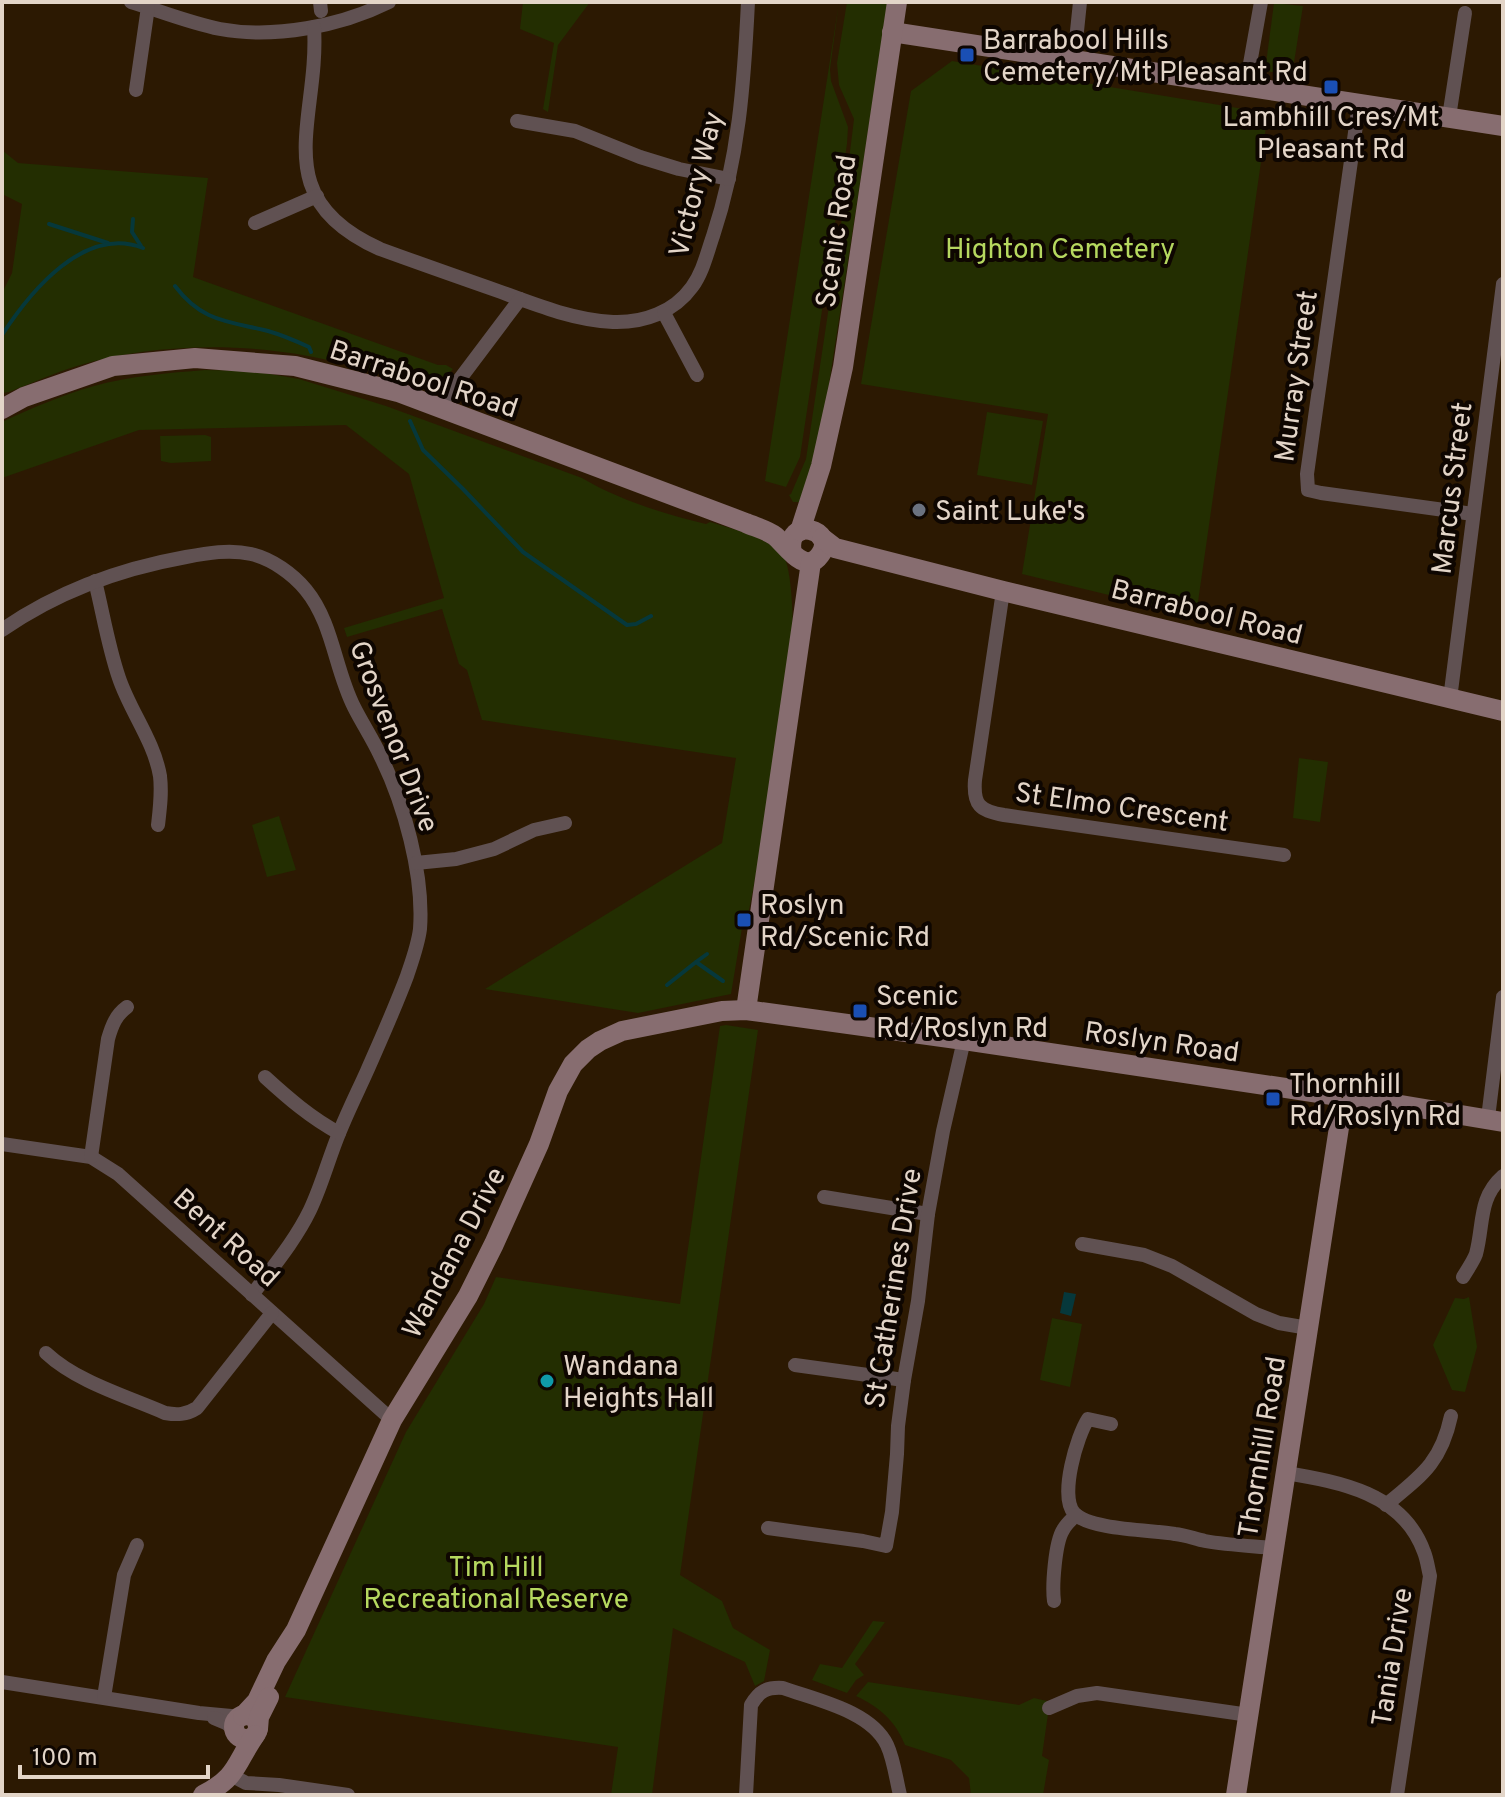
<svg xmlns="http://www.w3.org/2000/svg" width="1505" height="1797" viewBox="0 0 1505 1797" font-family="Overpass,sans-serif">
<rect width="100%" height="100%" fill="#2c1902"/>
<g fill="#232e01">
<path d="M 523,2 L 590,2 L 558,45 L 548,112 L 543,109 L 554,43 L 520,29 Z"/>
<path d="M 839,2 L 830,69 L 831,81 L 848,127 L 847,144 L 800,457 L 786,487 L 765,481 Z"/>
<path d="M 847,2 L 888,2 L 818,455 L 802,502 L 793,502 L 789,495 L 791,494 L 806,459 L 840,233 L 854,119 L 839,85 L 837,63 Z"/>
<path d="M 1274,3 L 1303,6 L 1292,75 L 1265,71 Z"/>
<path d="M 952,61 L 1268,113 L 1196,616 L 1022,574 L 1048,414 L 861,384 L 911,91 Z"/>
<path d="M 2,150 L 18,163 L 208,178 L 193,277 L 438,365 L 446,365 L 453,369 L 438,387 L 426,389 C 395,379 363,368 332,361 C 254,342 155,342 77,366 C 54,373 32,383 9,392 L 2,393 L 2,293 L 12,273 L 22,204 L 2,194 Z"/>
<path d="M 205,370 L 253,371 L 299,379 L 386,406 L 582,478 C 619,500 664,514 706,524 L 710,522 C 732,529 767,537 782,554 C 793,566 793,627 793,644 C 791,674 783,705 779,735 C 770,795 760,856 748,915 L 744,916 L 731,994 L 638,1013 L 485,989 L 722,843 L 736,758 L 482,720 L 467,670 L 459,664 L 442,609 L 347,637 L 344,628 L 444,598 L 409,474 L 346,425 L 139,430 L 2,478 L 2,422 C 32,408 62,395 94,386 C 130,376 168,373 205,370 Z"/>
<path d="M 987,412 L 1043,421 L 1032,485 L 977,475 Z"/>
<path d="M 205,435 L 211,437 L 211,461 L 171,463 L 161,461 L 160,436 Z"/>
<path d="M 1299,758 L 1328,762 L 1320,822 L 1293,818 Z"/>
<path d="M 279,816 L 296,870 L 267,877 L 252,825 Z"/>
<path d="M 726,1025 L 758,1030 L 680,1575 L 722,1601 L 733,1628 L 770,1650 L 764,1681 L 755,1686 L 745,1662 L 673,1628 L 652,1795 L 611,1795 L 618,1747 L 285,1697 L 406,1432 L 484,1304 L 496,1277 L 680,1304 L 720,1026 Z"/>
<path d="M 1469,1297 L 1477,1347 L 1465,1392 L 1452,1390 L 1433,1345 L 1455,1298 L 1464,1299 Z"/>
<path d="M 1052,1318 L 1082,1324 L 1070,1387 L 1040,1380 Z"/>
<path d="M 873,1621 L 885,1622 L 855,1664 L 864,1675 L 856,1680 L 847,1693 L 812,1680 L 820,1664 L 842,1668 Z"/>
<path d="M 868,1682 L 1019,1705 L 1034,1698 L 1047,1701 L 1048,1714 L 1042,1756 L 1049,1760 L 1043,1795 L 971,1795 L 969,1778 L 951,1760 L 905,1745 C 895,1720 879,1707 856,1696 Z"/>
</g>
<path fill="#06383b" d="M 1064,1292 L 1076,1294 L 1071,1316 L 1060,1313 Z"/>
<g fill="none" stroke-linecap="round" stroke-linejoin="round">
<g stroke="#06383b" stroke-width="4">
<path d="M 133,219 L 132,232 L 141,246"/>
<path d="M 49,224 L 108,243"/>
<path d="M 175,286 C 202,322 228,321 268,331 C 282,335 296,341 309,347 L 311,352"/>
<path d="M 2,335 C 30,292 84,225 143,248"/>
<path d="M 410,421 L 423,450 L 463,489 L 523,552 L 627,625 L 636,624 L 651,616"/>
<path d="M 696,962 L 707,954"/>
<path d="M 667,985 L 696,962 L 723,981"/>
</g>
<g stroke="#605152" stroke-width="14">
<path d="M 131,2 C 160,11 190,23 220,29 C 274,39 341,26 389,2"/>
<path d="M 320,2 L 321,11"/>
<path d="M 314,27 C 320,120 264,197 380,249 C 421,264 461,278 501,292 C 536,305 574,320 613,322 C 644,323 674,312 692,287 C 703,272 707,253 713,236 C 739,158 744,83 748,2"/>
<path d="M 1074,60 L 1080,2"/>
<path d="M 1246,86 L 1261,2"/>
<path d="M 136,90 L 148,7"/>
<path d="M 1359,104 L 1307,474 L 1308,490 L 1321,493 L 1473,514"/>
<path d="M 1449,117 L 1465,13"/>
<path d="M 517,121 L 575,131 L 640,157 L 679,169 L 729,179"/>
<path d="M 255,223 L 317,196"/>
<path d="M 664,313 L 697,375"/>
<path d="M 438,408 L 520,299"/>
<path d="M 95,581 C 103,613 108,646 119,678 C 130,711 154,741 160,776 C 162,793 160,808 158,825"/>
<path d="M 1003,591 L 975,780 C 973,805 980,811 1004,815 L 1284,855"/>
<path d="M 2,630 C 58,591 119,569 186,557 C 207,553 230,549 251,554 C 272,559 293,574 306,590 C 333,623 335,670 354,707 C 362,723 372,738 380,755 C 404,803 424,875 420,929 C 418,945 412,961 407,976 C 395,1008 381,1039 367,1071 C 358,1091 348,1111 340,1131 C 329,1157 322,1185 310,1210 C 295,1241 272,1268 252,1295"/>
<path d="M 1450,699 L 1503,284"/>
<path d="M 416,863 L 456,859 L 494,849 L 534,830 L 565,823"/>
<path d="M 265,1077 C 288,1098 311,1118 339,1133"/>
<path d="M 1488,1118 L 1503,997"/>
<path d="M 2,1144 L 91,1157 L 118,1174 L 392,1420"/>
<path d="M 91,1157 L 108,1039 C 112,1025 116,1015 127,1007"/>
<path d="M 824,1197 L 928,1214"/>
<path d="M 1082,1244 L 1144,1255 L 1172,1266 L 1256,1314 L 1279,1323 L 1308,1328"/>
<path d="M 1463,1277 C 1467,1270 1473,1262 1476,1254 C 1484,1224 1478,1198 1503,1176"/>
<path d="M 46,1353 C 77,1382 126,1396 165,1413 C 177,1415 186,1415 197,1408 L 272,1313"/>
<path d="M 795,1365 L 904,1380"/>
<path d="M 1111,1424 L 1088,1419 C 1077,1436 1059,1496 1074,1513 C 1089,1530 1152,1530 1175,1534 C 1186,1535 1195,1539 1205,1541 C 1227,1545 1251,1546 1273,1548"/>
<path d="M 1286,1473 C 1340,1482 1403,1493 1424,1552 C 1427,1559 1428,1568 1430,1576 L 1397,1795"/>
<path d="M 1386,1505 C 1421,1476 1441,1463 1451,1416"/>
<path d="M 768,1528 L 863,1541 L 886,1546 L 892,1512 L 897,1454 L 898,1426 L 904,1380 L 918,1301 L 928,1214 L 943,1131 L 964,1040"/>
<path d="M 1054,1601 C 1052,1586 1055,1543 1063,1530 C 1066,1524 1071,1520 1076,1515"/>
<path d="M 2,1682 L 199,1713 L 242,1717"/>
<path d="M 104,1697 L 124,1575 L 137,1545"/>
<path d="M 1049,1708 L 1077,1696 L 1097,1693 L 1249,1715"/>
<path d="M 214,1718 L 226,1723 L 235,1730"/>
<path d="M 231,1775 L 246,1783 L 279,1785 L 348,1795"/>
<path d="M 746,1795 L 751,1705 C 759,1691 767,1687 783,1688 C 816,1700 871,1711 887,1745 C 894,1760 896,1779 900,1795"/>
</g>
<g stroke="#876d70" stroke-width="20">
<path d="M 892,32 L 1503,126"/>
<path d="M 2,409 L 24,397 L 113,366 L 195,358 L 295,366 L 398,392 L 746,523 C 755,527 767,530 775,536 C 786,545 805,576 820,555 C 839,530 784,514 792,553"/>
<path d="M 800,531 L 821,466 L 843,367 L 897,2"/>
<path d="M 822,538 L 835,548 L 1003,591 L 1503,711"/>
<path d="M 746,1010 L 811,562"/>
<path d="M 1353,1097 L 1503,1122"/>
<circle cx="246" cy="1727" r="12"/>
<path d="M 243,1716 L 257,1701 L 276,1661 L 296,1630 L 392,1420 L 468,1296 L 494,1244 L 539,1144 L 558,1091 L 573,1064 L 588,1049 L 600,1041 L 622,1031 L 722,1011 L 746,1010 L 964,1040 L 1332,1095"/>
<path d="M 258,1729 L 259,1717 L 269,1697"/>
<path d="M 203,1795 C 238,1777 235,1764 255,1735"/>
<path d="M 1236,1795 L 1342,1108"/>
</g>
</g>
<g fill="#1a4fb4" stroke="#0e0601" stroke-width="3">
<rect x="959" y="47" width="16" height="16" rx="4"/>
<rect x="1323" y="79" width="16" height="16" rx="4"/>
<rect x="736" y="912" width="16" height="16" rx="4"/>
<rect x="852" y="1003" width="16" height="16" rx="4"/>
<rect x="1265" y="1091" width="16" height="16" rx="4"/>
</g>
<circle fill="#6b7280" stroke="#0e0601" stroke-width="3" cx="919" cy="510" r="8"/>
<circle fill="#0f9aa8" stroke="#0e0601" stroke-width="3" cx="547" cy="1381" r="8"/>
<g text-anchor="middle" stroke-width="8" stroke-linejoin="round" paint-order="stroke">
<g font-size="28" fill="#e3d5c8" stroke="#0e0601" text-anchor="start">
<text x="983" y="49">Barrabool Hills<tspan x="983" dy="32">Cemetery/Mt Pleasant Rd</tspan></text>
<text x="1331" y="126" text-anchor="middle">Lambhill Cres/Mt<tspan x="1331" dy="32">Pleasant Rd</tspan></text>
<text x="935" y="520">Saint Luke's</text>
<text x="760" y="914">Roslyn<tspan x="760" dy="32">Rd/Scenic Rd</tspan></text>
<text x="876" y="1005">Scenic<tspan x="876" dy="32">Rd/Roslyn Rd</tspan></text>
<text x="1289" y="1093">Thornhill<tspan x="1289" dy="32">Rd/Roslyn Rd</tspan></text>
<text x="563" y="1375">Wandana<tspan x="563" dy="32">Heights Hall</tspan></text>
</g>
<g font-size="28" fill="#e3d5c8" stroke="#0e0601">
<text transform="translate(695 184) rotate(-76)" y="10">Victory Way</text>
<text transform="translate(835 231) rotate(-82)" y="10">Scenic Road</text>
<text transform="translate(1295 376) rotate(-82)" y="10">Murray Street</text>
<text transform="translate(424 378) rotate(18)" y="10">Barrabool Road</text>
<text transform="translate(1451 488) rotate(-83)" y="10">Marcus Street</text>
<text transform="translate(1207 611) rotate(14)" y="10">Barrabool Road</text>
<text transform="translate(395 736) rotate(69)" y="10">Grosvenor Drive</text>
<text transform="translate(1122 806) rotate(8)" y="10">St Elmo Crescent</text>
<text transform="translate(1162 1041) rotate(8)" y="10">Roslyn Road</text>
<text transform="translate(227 1237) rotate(42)" y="10">Bent Road</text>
<text transform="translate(453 1252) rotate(-62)" y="10">Wandana Drive</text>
<text transform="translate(892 1288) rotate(-81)" y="10">St Catherines Drive</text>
<text transform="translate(1261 1447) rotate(-81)" y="10">Thornhill Road</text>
<text transform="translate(1391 1657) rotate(-81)" y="10">Tania Drive</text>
</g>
<g font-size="28" fill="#b6d85f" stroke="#0e0601">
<text x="1060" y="258">Highton Cemetery</text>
<text x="496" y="1576">Tim Hill<tspan x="496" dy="32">Recreational Reserve</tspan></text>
</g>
</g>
<rect width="1505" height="1797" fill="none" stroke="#e3d5c8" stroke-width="8"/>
<path d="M20 1765v12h188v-12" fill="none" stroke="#e3d5c8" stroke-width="4"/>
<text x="32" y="1765" font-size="24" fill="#e3d5c8" stroke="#0e0601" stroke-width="6" paint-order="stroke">100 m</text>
</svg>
